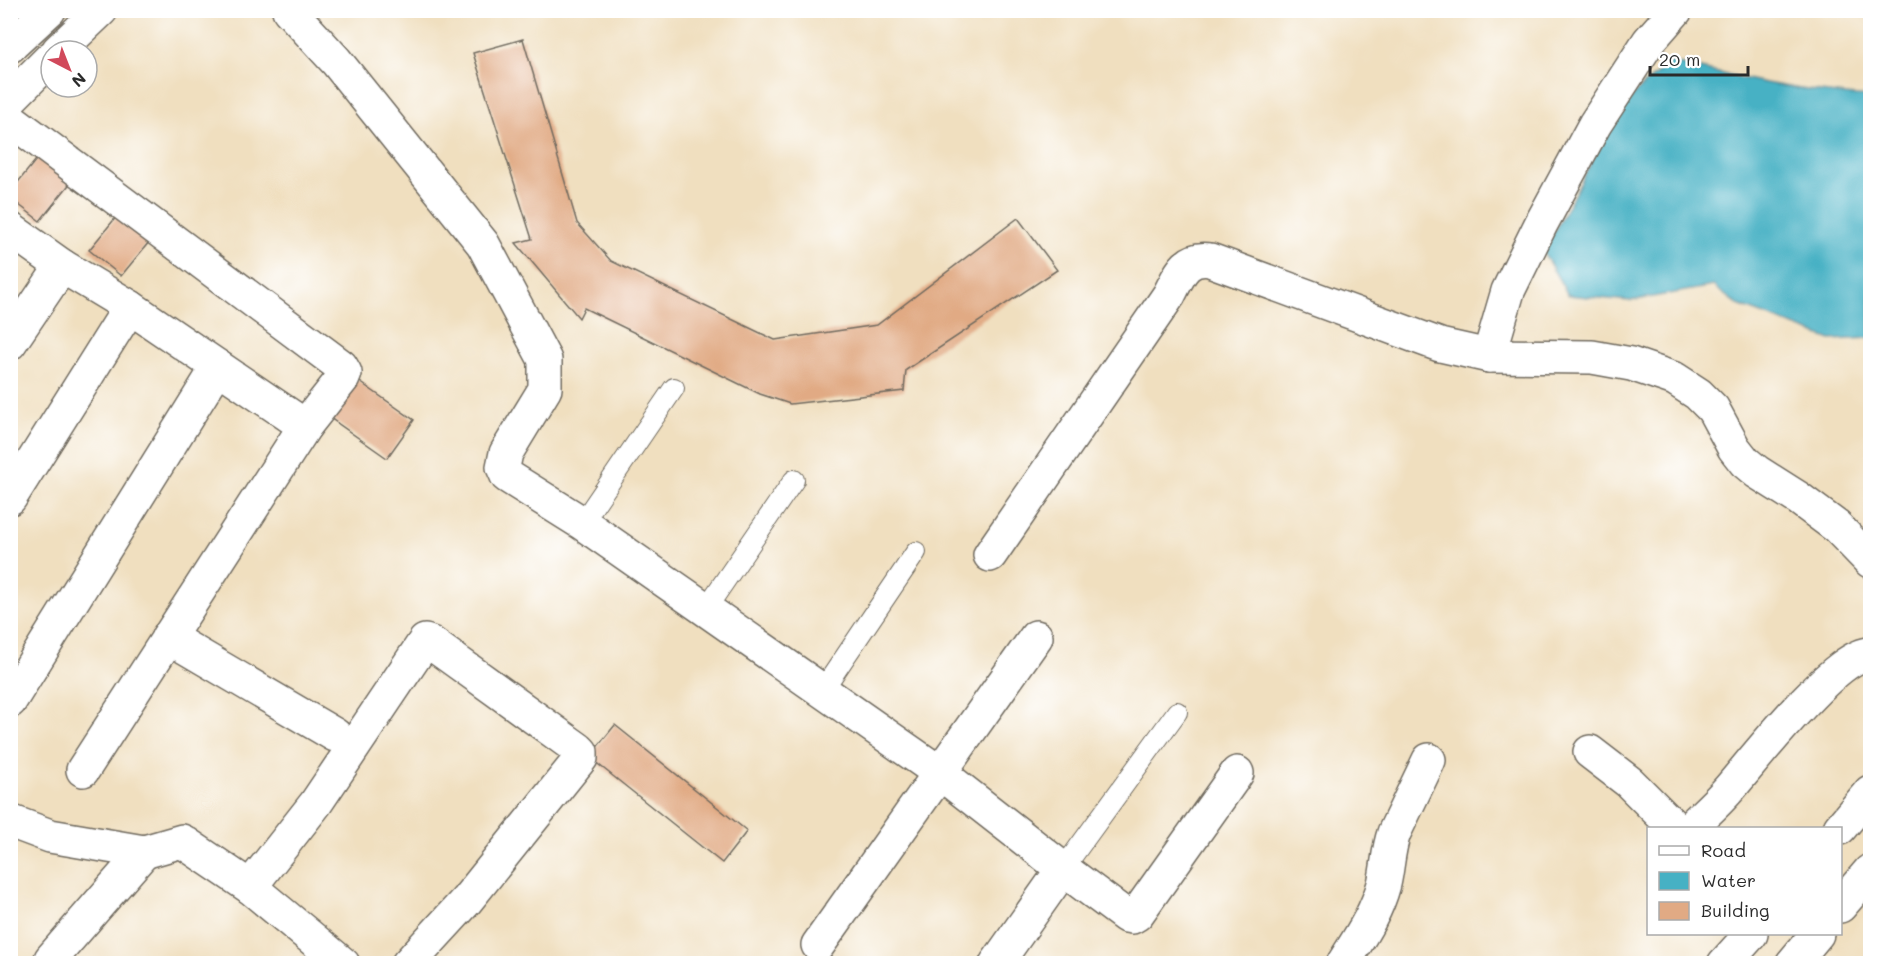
<svg xmlns="http://www.w3.org/2000/svg" width="1881" height="974" viewBox="0 0 1881 974" font-family="Mali,sans-serif">
<rect width="100%" height="100%" fill="#fff"/>
<filter id="ink" filterUnits="userSpaceOnUse"><feTurbulence type="fractalNoise" baseFrequency=".0167" numOctaves="2"/><feDisplacementMap in="SourceGraphic" scale="12" xChannelSelector="R" yChannelSelector="G"/><feConvolveMatrix kernelMatrix="1 2 1 2 8 2 1 2 1" color-interpolation-filters="sRGB"/></filter>
<filter id="wash" filterUnits="userSpaceOnUse"><feTurbulence type="fractalNoise" baseFrequency=".008" numOctaves="4" result="noise"/><feDisplacementMap in="SourceGraphic" scale="24" xChannelSelector="R" yChannelSelector="G"/><feGaussianBlur stdDeviation="1.35" result="paint"/><feColorMatrix in="noise" values="0 0 0 0 0 0 0 0 0 0 0 0 0 0 0 0 0 1.4 0 .05"/><feComposite in="paint" operator="in"/></filter>
<g filter="url(#wash)">
<rect width="100%" height="100%" fill="#f0dfbf"/>
<path fill="#46b1c4" stroke="#386e78" stroke-width="1.5" d="M 1670,62 C 1736,77 1803,93 1870,97 L 1870,338 L 1831,340 L 1738,305 L 1713,286 L 1630,301 L 1568,295 L 1543,252 L 1616,117 L 1637,91 Z"/>
<g id="blocks">
<g fill="#e1aa84">
<path d="M 523,39 L 577,223 L 611,261 L 775,340 L 877,325 L 1018,218 L 1057,270 L 906,370 L 904,391 L 790,404 L 760,394 L 584,308 L 579,318 L 516,243 L 532,239 L 473,53 Z"/>
<path d="M 44,150 L 76,176 L 40,221 L 10,198 L 10,192 Z"/>
<path d="M 122,210 L 154,236 L 121,276 L 89,250 Z"/>
<path d="M 350,375 L 414,420 L 387,458 L 323,413 Z"/>
<path d="M 615,725 L 747,831 L 722,863 L 589,757 Z"/>
</g>
</g>
</g>
<g filter="url(#ink)">
<use href="#blocks" fill-opacity="0" stroke="#706a5f" stroke-width="1.5"/>
<g fill="none" stroke-linecap="round" stroke-linejoin="round">
<g stroke="#706a5f" stroke-width="22">
<g id="service">
<path d="M 582,523 L 674,388"/>
<path d="M 705,610 L 794,480"/>
<path d="M 822,691 L 916,552"/>
<path d="M 1063,869 L 1177,712"/>
</g>
</g>
<g stroke="#706a5f" stroke-width="36">
<g id="minor">
<path d="M 289,10 L 336,61 L 483,244 L 545,360 L 545,389 L 506,453 L 503,467 L 507,476 L 582,523 L 940,773 L 1063,869 L 996,964"/>
<path d="M 10,119 L 341,366 L 345,373 L 343,378 L 305,426"/>
<path d="M 10,229 L 62,266 L 130,307 L 305,426 L 83,770"/>
<path d="M 10,343 L 62,266"/>
<path d="M 1489,356 L 1508,291 L 1541,224 L 1595,124 L 1649,41 L 1676,10"/>
<path d="M 10,498 L 130,307"/>
<path d="M 990,555 L 1169,295 C 1179,276 1185,256 1210,260 L 1440,345 L 1489,356 L 1592,357 L 1631,364 L 1675,379 L 1698,394 L 1713,409 L 1734,448 L 1745,462 L 1757,472 L 1798,498 L 1837,527 L 1870,561"/>
<path d="M 168,637 L 335,735"/>
<path d="M 10,701 L 218,367"/>
<path d="M 1590,752 L 1629,782 L 1675,828"/>
<path d="M 10,821 L 50,836 L 144,852 L 51,959"/>
<path d="M 1690,828 C 1703,815 1717,803 1729,789 C 1754,760 1835,655 1870,654"/>
<path d="M 144,852 L 182,841 L 250,887"/>
<path d="M 1063,869 L 1126,916 L 1132,917 L 1137,914 L 1237,773"/>
<path d="M 818,945 L 1036,637"/>
<path d="M 343,964 L 250,887 L 316,803 L 425,641 L 431,643 L 578,749 L 581,752 L 581,758 L 466,901 L 408,964"/>
<path d="M 1343,964 C 1359,938 1376,914 1384,884 C 1388,867 1388,850 1394,833 L 1429,760"/>
</g>
</g>
<g stroke="#706a5f" stroke-width="36">
<g id="tertiary">
<path d="M 10,46 L 49,10"/>
<path d="M 58,51 L 101,10"/>
<path d="M 10,99 L 51,58"/>
<path d="M 1840,828 L 1870,792"/>
<path d="M 1840,906 L 1870,871"/>
<path d="M 1724,964 L 1751,934"/>
<path d="M 1792,964 L 1817,934"/>
</g>
</g>
<use href="#service" stroke="#fff" stroke-width="20"/>
<use href="#minor" stroke="#fff" stroke-width="33"/>
<use href="#tertiary" stroke="#fff" stroke-width="33"/>
</g>
</g>
<rect width="1881" height="974" fill="none" stroke="#fff" stroke-width="36"/>
<rect x="1647" y="827" width="195" height="108" fill="#ffffff" stroke="#aaaaaa" stroke-width="1.5"/>
<rect x="1659" y="846" width="30" height="9" fill="#ffffff" stroke="#aaaaaa" stroke-width="1.5"/>
<text x="1701" y="857" font-size="18" fill="#2b2b2b">Road</text>
<rect x="1659" y="872" width="30" height="18" fill="#46b1c4" stroke="#aaaaaa" stroke-width="1.5"/>
<text x="1701" y="887" font-size="18" fill="#2b2b2b">Water</text>
<rect x="1659" y="902" width="30" height="18" fill="#e1aa84" stroke="#aaaaaa" stroke-width="1.5"/>
<text x="1701" y="917" font-size="18" fill="#2b2b2b">Building</text>
<g transform="translate(69 69) rotate(138)"><circle r="28" fill="#ffffff" stroke="#aaaaaa" stroke-width="1.5"/>
<path d="M0-4.5L10 22L0 15L-10 22Z" fill="#d1495b"/>
<text y="-9" font-size="16" font-weight="bold" text-anchor="middle" fill="#2b2b2b">N</text>
</g>
<path d="M1650 66v9h98v-9" fill="none" stroke="#2b2b2b" stroke-width="3"/>
<text x="1659" y="66" font-size="18" fill="#2b2b2b" stroke="#ffffff" stroke-width="4.5" paint-order="stroke">20 m</text>
</svg>
